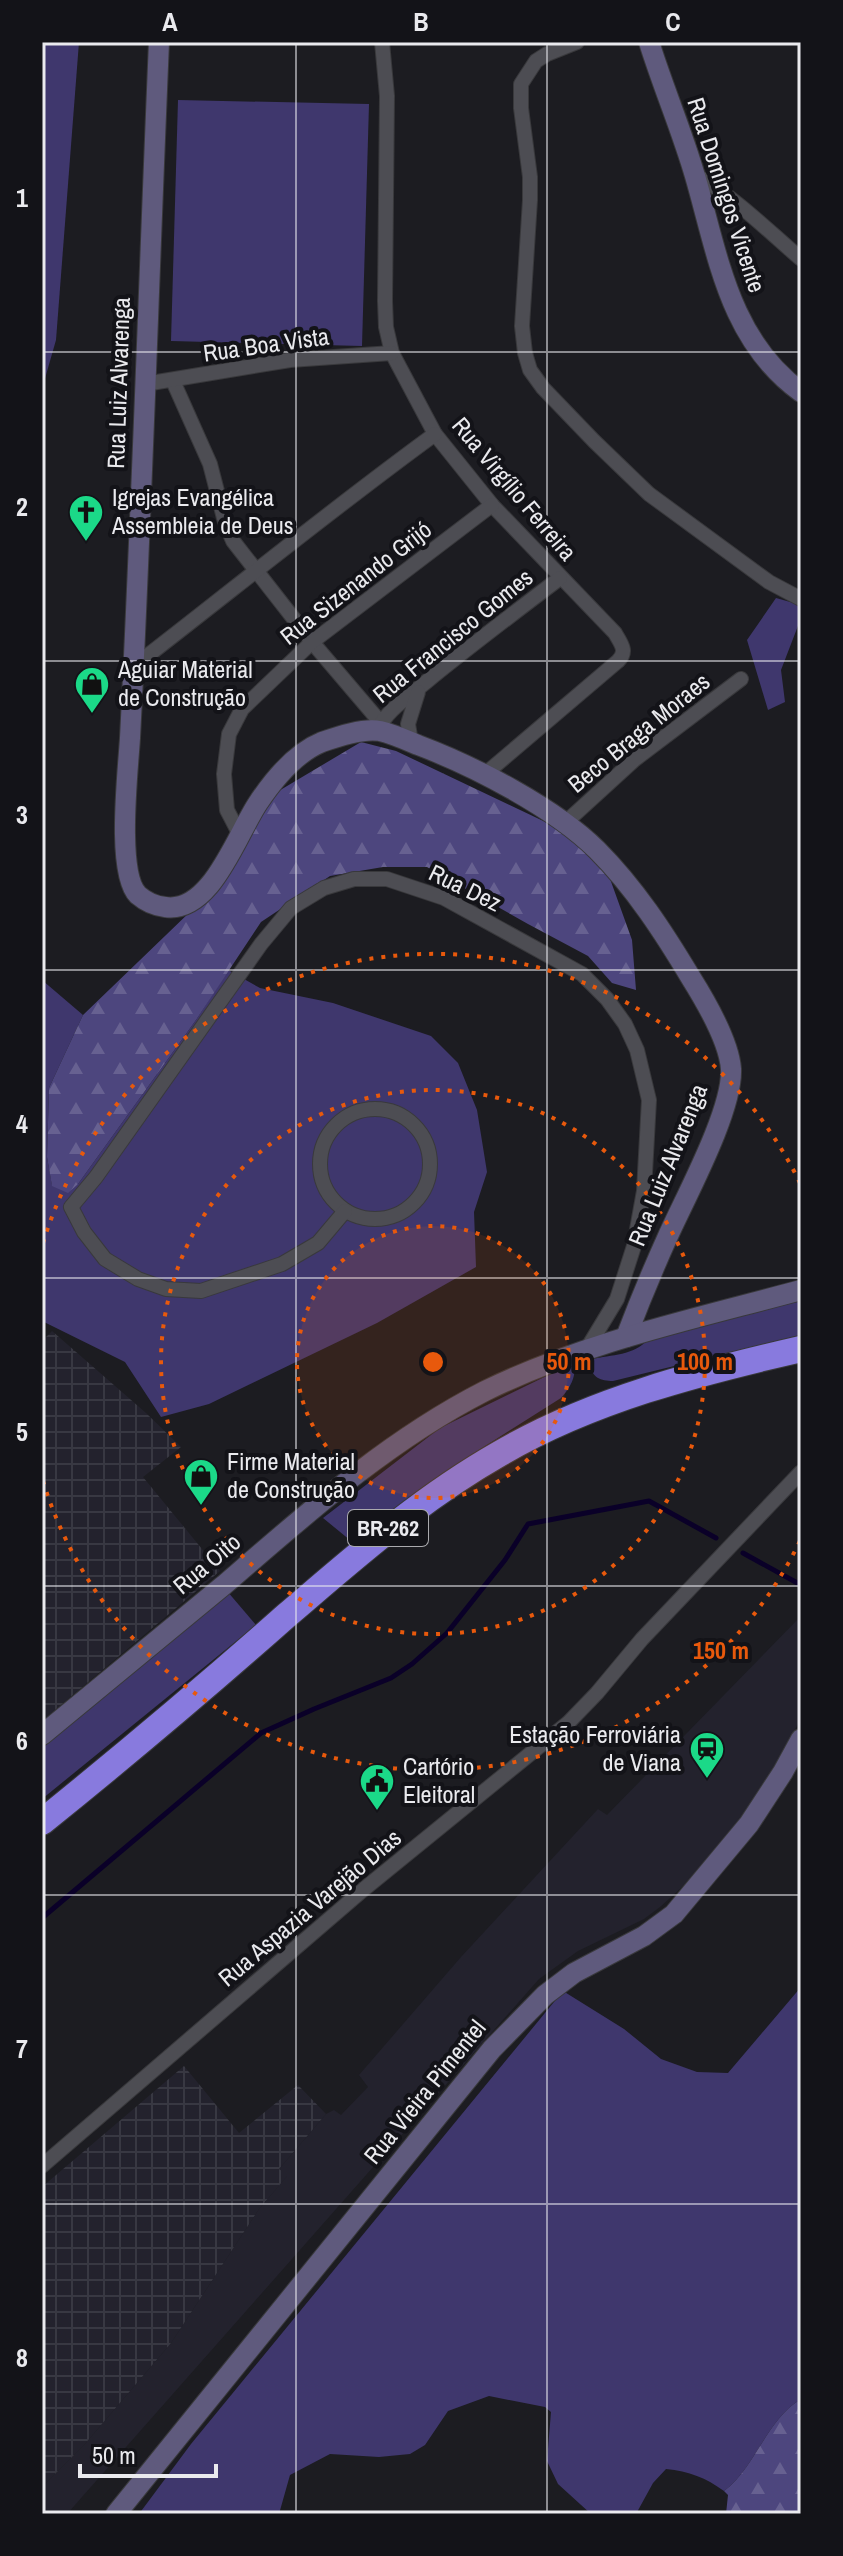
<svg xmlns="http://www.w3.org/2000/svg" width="843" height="2556" viewBox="0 0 843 2556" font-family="'Archivo Narrow',sans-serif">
<defs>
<pattern id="industrial-grid" width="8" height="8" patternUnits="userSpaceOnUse" patternTransform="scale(2)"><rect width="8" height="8" fill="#23222d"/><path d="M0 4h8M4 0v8" fill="none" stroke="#383842"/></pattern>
<pattern id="forest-firs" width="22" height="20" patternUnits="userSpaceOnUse" patternTransform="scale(2)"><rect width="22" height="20" fill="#4d467e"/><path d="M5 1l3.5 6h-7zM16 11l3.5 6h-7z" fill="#676191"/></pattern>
</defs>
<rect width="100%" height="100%" fill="#1c1c21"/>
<path fill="#23222d" d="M 801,1616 L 801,1718 L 759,1798 L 690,1880 L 660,1907 L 644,1919 L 578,1951 L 539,1979 L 67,2514 L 48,2514 L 42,2508 L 42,2487 L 84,2445 L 171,2343 L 259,2209 L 287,2176 L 279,2169 L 326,2114 L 334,2110 L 341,2115 L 368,2087 L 359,2075 L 461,1957 L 598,1809 L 607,1815 Z"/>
<g fill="url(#industrial-grid)">
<path d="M 52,1331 L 146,1413 L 181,1447 L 143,1477 L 220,1571 L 42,1721 L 42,1341 Z"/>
<path d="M 184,2066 L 239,2133 L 298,2085 L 326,2114 L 279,2169 L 288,2175 L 259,2209 L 171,2343 L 84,2445 L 42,2487 L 42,2187 Z"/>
</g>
<g fill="#3f376d">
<path d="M 42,42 L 79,42 L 56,340 L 42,389 Z"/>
<path d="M 178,100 L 369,104 L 362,346 L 171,341 Z"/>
<path d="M 776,598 L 801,605 L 801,618 L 781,670 L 785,702 L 768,710 L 747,640 Z"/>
<path d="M 228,970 L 260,988 L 333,1003 L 431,1036 L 458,1063 L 477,1110 L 487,1172 L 474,1212 L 476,1267 L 377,1323 L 209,1404 L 161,1417 L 125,1362 L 42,1321 L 42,980 L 83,1015 L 49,1088 L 47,1157 L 52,1185 L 78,1184 L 196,1020 Z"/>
<path d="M 801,1294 L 801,1335 L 613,1381 C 599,1381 588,1376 592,1359 C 611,1355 635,1355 647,1340 Z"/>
<path d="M 573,1363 C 578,1376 569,1389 561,1398 L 482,1448 L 418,1494 L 356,1545 L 323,1518 L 440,1428 Z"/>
<path d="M 227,1591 L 256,1625 L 42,1799 L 42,1741 Z"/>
<path d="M 801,1987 L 801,2399 C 766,2420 756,2467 724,2491 C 706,2478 689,2471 666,2469 L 653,2483 L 636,2514 L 591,2514 L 558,2484 L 547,2461 L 551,2412 L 545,2407 L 489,2396 L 448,2411 L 425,2445 L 410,2454 L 379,2457 L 330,2454 L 290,2475 L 279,2514 L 139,2514 L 191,2444 L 563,1991 L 624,2029 L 661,2059 L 697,2072 L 728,2073 Z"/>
</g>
<g fill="url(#forest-firs)">
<path d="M 361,742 L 396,751 L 558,828 L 585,852 L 609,876 L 632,940 L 636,990 L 612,983 L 588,956 L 528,924 L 427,867 L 383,867 L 330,876 L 261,922 L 196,1020 L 78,1184 L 68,1193 L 52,1186 L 47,1157 L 49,1088 L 83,1015 L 221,882 L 277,792 Z"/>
<path d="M 801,2399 L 801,2514 L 726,2514 L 728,2495 L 724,2491 C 756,2467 766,2420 801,2399 Z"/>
</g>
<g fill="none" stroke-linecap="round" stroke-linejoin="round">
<g stroke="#0a0028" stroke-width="5">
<path d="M 743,1553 L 801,1585"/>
<path d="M 42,1918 L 261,1733 L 314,1709 L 391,1678 L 412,1664 L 447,1633 L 505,1560 L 528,1524 L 649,1501 L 716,1538"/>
</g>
<g stroke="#39393c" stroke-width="16">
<g id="street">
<path d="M 382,42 L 387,96 L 385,301 L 386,327 L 392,353 L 435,434 L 492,505 L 615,633 C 621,644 628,651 618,661 L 484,775"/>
<path d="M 577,42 L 547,54 L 536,61 L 521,84 L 521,108 L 530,177 L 530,200 L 522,326 L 525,353 L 530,370 L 543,388 L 594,441 L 649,494 L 769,582 L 801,599"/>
<path d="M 695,175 C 735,197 766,229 801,259"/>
<path d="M 173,381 L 210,464 L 225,522 L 233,541 L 312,642 L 381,723"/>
<path d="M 145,384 L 290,360 L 392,353"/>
<path d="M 133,667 C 234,589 332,509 435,434"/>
<path d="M 378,730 C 386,710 410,696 426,682 C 470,646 515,612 560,578"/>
<path d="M 411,742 L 408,724 L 418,692"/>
<path d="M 565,823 L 634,760 L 741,679"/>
<path d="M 239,833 L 227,810 L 224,774 L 229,734 L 242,709 L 312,642 L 492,505"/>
<circle cx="375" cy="1164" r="55"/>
<path d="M 345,1211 L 318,1243 L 282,1264 L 201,1291 L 166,1289 L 138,1279 L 105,1259 L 84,1232 L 71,1207 L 96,1177 L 261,944 L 291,908 L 324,888 L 354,879 L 387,879 L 444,898 L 582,974 L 607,999 L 625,1024 L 637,1050 L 649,1100 L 644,1191 L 634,1246 L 617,1299 L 588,1347"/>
<path d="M 42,2166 L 364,1889 L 568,1723 L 597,1693 L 642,1639 L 801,1472"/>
</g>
</g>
<g stroke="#39393c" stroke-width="22">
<g id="secondary">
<path d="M 159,42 C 149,274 142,506 130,738 C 128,771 116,873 138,895 C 145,901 155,906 165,907 C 211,914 236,836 258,803 C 274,779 295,753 322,742 C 339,736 363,728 380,731 C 393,734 406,740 418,745 C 474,766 555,808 597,850 C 635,888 664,933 691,978 C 706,1002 729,1041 731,1069 C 733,1110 686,1196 668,1236 C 653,1269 639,1303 626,1337"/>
<path d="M 649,42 C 663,87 682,131 695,176 C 718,255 729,340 801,392"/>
<path d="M 42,1735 C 103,1685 164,1635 224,1585 C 306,1514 387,1441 485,1391 C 585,1342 694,1319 801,1290"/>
<path d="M 116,2514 L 492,2049 L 545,1995 L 574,1973 L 644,1936 L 674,1914 L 749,1824 L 783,1772 L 801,1739"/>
</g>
</g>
<g stroke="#39393c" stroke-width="28">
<path id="highway" d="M 42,1822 C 125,1755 207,1686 287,1615 C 355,1557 420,1499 499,1454 C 591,1400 697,1373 801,1349"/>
</g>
<use href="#street" stroke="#4d4d53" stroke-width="14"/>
<use href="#secondary" stroke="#5f5a7d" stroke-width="20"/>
<use href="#highway" stroke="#887ade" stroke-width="26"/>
</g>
<path fill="none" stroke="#eaeaee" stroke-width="2" stroke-opacity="0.55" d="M 296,42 L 296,2514M 547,42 L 547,2514M 42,352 L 801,352M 42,661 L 801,661M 42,970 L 801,970M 42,1278 L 801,1278M 42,1586 L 801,1586M 42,1895 L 801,1895M 42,2204 L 801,2204"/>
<circle cx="433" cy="1362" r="136" fill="#e8590c" fill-opacity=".12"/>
<g fill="none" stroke="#e8590c" stroke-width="4" stroke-dasharray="4 8">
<circle cx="433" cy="1362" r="136"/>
<circle cx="433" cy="1362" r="272"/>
<path d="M800 1541A408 408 0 0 1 43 1481M43 1243A408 408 0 0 1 800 1183"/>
</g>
<defs>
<g id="church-pin" transform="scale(1.8)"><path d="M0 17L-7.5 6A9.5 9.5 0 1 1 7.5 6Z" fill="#1bd988" stroke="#131318"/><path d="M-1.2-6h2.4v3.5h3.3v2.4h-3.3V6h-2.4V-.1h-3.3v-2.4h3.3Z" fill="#111"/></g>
<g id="shop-pin" transform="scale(1.8)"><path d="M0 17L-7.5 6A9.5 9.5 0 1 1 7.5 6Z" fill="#1bd988" stroke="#131318"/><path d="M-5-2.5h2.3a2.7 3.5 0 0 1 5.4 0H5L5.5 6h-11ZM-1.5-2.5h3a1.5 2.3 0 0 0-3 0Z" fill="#111"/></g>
<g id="station-pin" transform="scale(1.8)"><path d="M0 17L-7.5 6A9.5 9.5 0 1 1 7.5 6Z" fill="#1bd988" stroke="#131318"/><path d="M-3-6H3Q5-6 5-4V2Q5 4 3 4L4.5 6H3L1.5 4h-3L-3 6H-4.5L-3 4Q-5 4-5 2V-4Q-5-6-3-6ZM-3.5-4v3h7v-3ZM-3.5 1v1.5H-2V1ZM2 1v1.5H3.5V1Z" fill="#111"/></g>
<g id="civic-pin" transform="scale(1.8)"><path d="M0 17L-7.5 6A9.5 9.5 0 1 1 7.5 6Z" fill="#1bd988" stroke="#131318"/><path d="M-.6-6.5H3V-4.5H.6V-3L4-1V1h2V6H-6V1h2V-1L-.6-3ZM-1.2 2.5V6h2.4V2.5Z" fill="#111"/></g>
</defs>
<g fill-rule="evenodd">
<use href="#church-pin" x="86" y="512"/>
<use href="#shop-pin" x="92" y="684"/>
<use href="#shop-pin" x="201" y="1476"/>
<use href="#station-pin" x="707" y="1749"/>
<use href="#civic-pin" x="377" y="1781"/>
</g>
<g text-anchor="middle" stroke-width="8" stroke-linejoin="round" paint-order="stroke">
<rect fill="#131318" stroke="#aaaaae" stroke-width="2" x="348" y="1510" width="80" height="36" rx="6"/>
<g font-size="22" font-weight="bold" fill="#eaeaee">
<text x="388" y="1536">BR-262</text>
</g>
<g font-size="24" fill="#eaeaee" stroke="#131318">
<text transform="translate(726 195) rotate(72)" y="8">Rua Domingos Vicente</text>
<text transform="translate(266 345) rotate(-8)" y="8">Rua Boa Vista</text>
<text transform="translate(119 383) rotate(-88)" y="8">Rua Luiz Alvarenga</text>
<text transform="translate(514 489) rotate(50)" y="8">Rua Virgílio Ferreira</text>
<text transform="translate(356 583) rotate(-38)" y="8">Rua Sizenando Grijó</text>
<text transform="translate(453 636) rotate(-39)" y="8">Rua Francisco Gomes</text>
<text transform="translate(639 733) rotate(-39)" y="8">Beco Braga Moraes</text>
<text transform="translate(465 888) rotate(26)" y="8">Rua Dez</text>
<text transform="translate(668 1165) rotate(-68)" y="8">Rua Luiz Alvarenga</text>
<text transform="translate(207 1564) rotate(-40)" y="8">Rua Oito</text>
<text transform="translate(310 1908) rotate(-40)" y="8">Rua Aspazia Varejão Dias</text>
<text transform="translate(425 2092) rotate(-51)" y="8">Rua Vieira Pimentel</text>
</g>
<g font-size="24" fill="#eaeaee" stroke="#131318" text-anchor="start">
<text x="112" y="506">Igrejas Evangélica<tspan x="112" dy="28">Assembleia de Deus</tspan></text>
<text x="118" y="678">Aguiar Material<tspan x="118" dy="28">de Construção</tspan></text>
<text x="227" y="1470">Firme Material<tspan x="227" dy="28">de Construção</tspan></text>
<text x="681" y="1743" text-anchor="end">Estação Ferroviária<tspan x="681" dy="28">de Viana</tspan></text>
<text x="403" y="1775">Cartório<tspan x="403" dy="28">Eleitoral</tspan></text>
</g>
</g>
<circle cx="433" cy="1362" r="12" fill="#e8590c" stroke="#131318" stroke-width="4"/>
<g font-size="24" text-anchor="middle" font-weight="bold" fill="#e8590c" stroke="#131318" stroke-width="8" stroke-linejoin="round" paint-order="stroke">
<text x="569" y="1370">50 m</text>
<text x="705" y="1370">100 m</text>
<text x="721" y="1659">150 m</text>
</g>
<rect width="843" height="2556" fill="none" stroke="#131318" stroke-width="88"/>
<path d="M80 2464v12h136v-12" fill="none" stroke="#eaeaee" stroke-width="4"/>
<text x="92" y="2464" font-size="24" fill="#eaeaee" stroke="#131318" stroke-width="6" paint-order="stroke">50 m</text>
<rect x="44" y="44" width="755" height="2468" fill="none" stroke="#eaeaee" stroke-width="3"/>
<g font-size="26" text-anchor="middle" font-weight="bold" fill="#eaeaee">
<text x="170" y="31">A</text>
<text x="421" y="31">B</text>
<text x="673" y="31">C</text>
<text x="22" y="207">1</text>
<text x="22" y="516">2</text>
<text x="22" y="824">3</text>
<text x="22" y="1133">4</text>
<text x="22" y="1441">5</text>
<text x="22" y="1750">6</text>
<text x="22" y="2058">7</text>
<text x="22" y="2367">8</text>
</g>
</svg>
